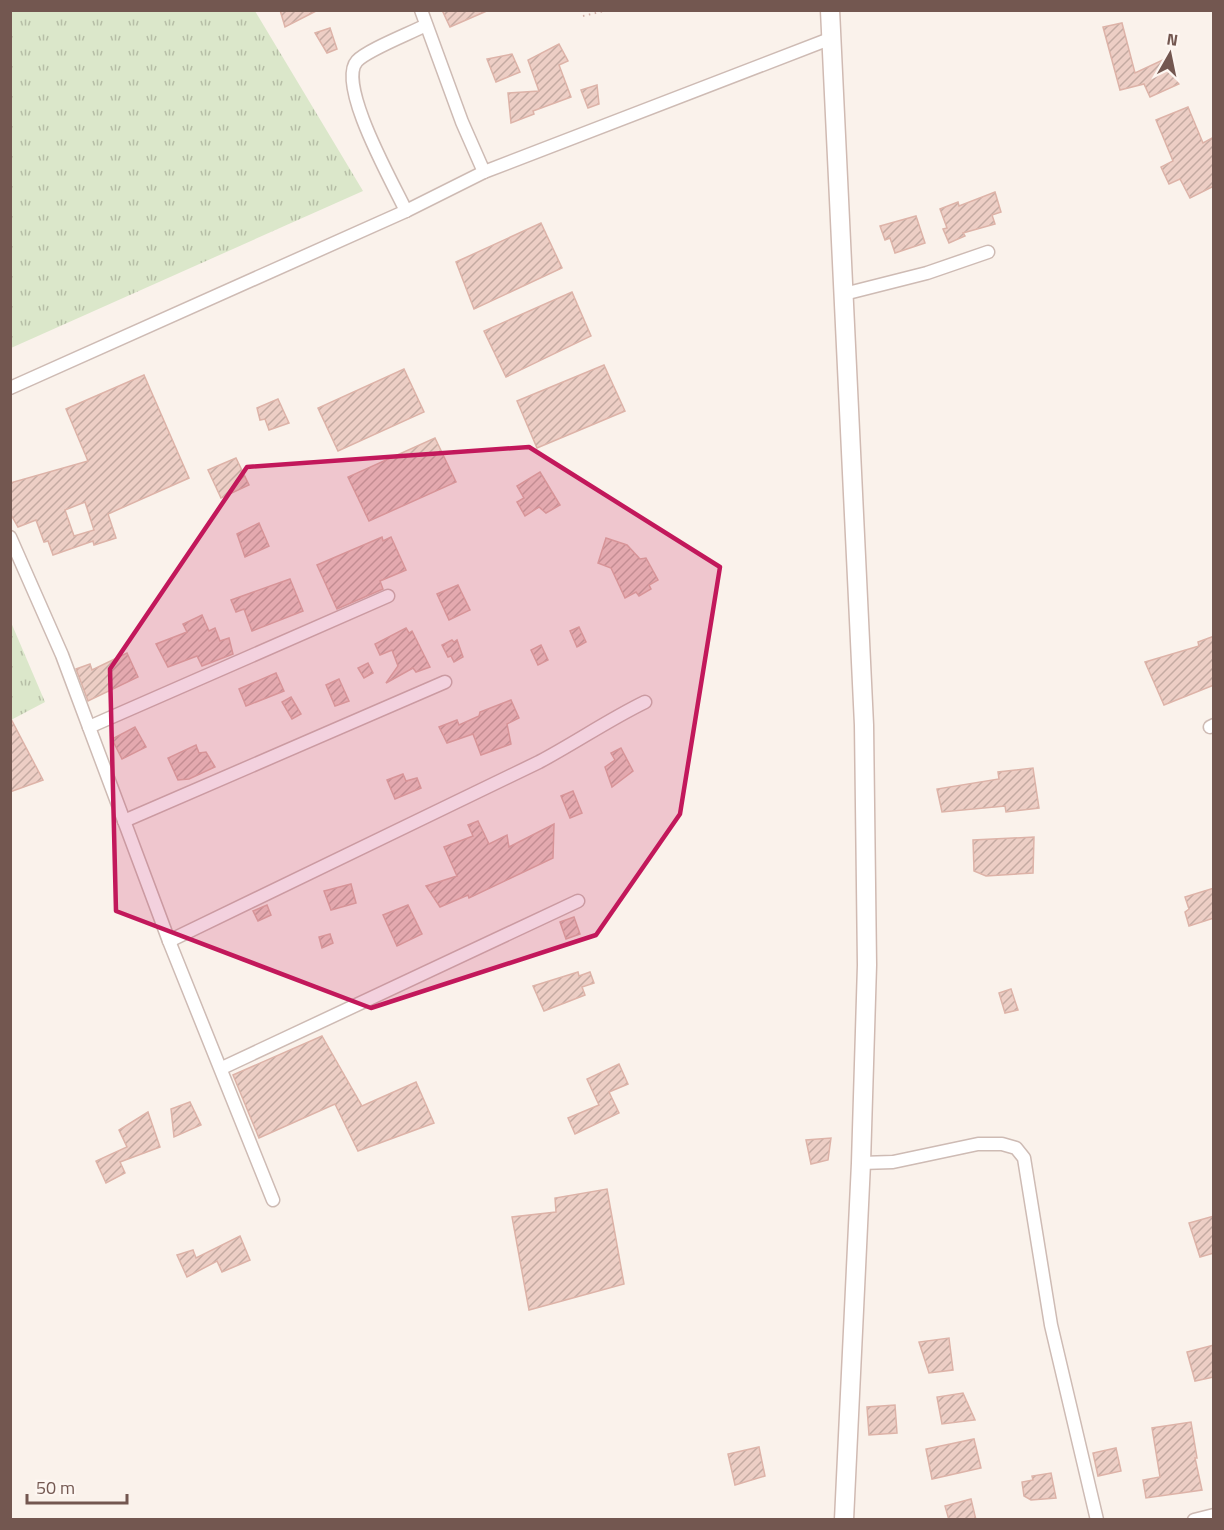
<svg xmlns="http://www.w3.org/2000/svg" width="1224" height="1530" viewBox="0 0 1224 1530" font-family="'Titillium Web',sans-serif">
<defs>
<pattern id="grass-tufts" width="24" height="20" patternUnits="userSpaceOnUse" patternTransform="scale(1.5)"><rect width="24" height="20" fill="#dbe7ca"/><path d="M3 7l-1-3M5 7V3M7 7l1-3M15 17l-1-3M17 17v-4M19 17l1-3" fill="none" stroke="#b6bea6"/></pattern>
<pattern id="building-hatch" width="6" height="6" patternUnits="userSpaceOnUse" patternTransform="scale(1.5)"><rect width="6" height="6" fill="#edcec5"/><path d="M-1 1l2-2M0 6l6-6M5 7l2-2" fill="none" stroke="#c4aaa2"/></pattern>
</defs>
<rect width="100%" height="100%" fill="#faf2eb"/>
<g fill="url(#grass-tufts)">
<path d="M 10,11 L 255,11 L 363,191 L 11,348 Z"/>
<path d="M 10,620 L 45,702 L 11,720 L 10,720 Z"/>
</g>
<g fill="url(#building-hatch)" stroke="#ddb3a8" stroke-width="1.5" fill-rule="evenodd">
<path d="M 280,10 L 318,10 L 285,27 Z"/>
<path d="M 442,10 L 489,10 L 450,27 Z"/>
<path d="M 1122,23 L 1135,73 L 1167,58 L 1179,84 L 1150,97 L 1144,84 L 1120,90 L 1103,27 Z"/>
<path d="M 330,28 L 337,49 L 327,53 L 315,33 Z"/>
<path d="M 559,44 L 568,61 L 559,65 L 571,97 L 533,111 L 534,114 L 511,123 L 508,93 L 539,91 L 528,60 Z"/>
<path d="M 512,54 L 520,72 L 496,82 L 487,59 Z"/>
<path d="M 597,85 L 599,104 L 588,108 L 581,90 Z"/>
<path d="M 1188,107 L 1203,143 L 1214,137 L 1214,186 L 1190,198 L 1180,179 L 1169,184 L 1161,167 L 1173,161 L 1156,120 Z"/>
<path d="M 995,192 L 1001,212 L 992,215 L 995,224 L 963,233 L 965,236 L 949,243 L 943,229 L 947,228 L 940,209 L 958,202 L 959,206 Z"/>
<path d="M 916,216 L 925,243 L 895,253 L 890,238 L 885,240 L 880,226 Z"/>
<path d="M 541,223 L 562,268 L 474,309 L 456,262 Z"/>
<path d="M 572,292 L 591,336 L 506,377 L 484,331 Z"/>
<path d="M 604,365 L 625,411 L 537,448 L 517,401 Z"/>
<path d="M 404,369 L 424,412 L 338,451 L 318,408 Z"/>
<path d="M 144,375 L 189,478 L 108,514 L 116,538 L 94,545 L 93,541 L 53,555 L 48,541 L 44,542 L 36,520 L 18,527 L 10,513 L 10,483 L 88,461 L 66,409 ZM 85,502 L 94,530 L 74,536 L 65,510 Z"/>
<path d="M 278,399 L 289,423 L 269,430 L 265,419 L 260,420 L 257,408 Z"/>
<path d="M 435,438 L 456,482 L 369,521 L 348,477 Z"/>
<path d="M 236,458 L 249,485 L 221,498 L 208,470 Z"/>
<path d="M 540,472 L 560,505 L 546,513 L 539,507 L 525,516 L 517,502 L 524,498 L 517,486 Z"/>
<path d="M 259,523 L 269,546 L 245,557 L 237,534 Z"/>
<path d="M 382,537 L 383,541 L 391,537 L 406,570 L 380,581 L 383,589 L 337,609 L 317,565 Z"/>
<path d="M 606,538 L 627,545 L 640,559 L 646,558 L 658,580 L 649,585 L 651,589 L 639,596 L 636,592 L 625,598 L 611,568 L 598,563 Z"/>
<path d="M 290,579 L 303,611 L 252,631 L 244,609 L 236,612 L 231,600 Z"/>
<path d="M 458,585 L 470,610 L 449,620 L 437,594 Z"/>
<path d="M 202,615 L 209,631 L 215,628 L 220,641 L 229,638 L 233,654 L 202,666 L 197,656 L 168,667 L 156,644 L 187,632 L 183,624 Z"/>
<path d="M 579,627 L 586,642 L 577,647 L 570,631 Z"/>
<path d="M 406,628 L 409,633 L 412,631 L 430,667 L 416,672 L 413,668 L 386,683 L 398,666 L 392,650 L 380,655 L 375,644 Z"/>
<path d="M 1214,636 L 1214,685 L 1164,705 L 1145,662 L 1199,646 L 1198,642 Z"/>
<path d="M 452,640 L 454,642 L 457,640 L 463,657 L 454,662 L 451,656 L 448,657 L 442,645 Z"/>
<path d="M 541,645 L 548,660 L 538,665 L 531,650 Z"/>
<path d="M 127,653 L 138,677 L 88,701 L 76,669 L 90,664 L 92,670 Z"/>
<path d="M 368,663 L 373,673 L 364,678 L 358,668 Z"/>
<path d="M 276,673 L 284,691 L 246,706 L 239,689 Z"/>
<path d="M 339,679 L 349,701 L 335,706 L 326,685 Z"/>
<path d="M 291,697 L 301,714 L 292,719 L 282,702 Z"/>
<path d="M 511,700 L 519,718 L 507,724 L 511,744 L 481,755 L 473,734 L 447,743 L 439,727 L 457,720 L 459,725 L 479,716 L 480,712 Z"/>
<path d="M 10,717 L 43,780 L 10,792 Z"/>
<path d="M 135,727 L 146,747 L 122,759 L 112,739 Z"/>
<path d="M 196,745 L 199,753 L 206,752 L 215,767 L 189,779 L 178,780 L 168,758 Z"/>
<path d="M 621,748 L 633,771 L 612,787 L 605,767 L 615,760 L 611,753 Z"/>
<path d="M 1033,768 L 1039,808 L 1006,812 L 1005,806 L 942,812 L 937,789 L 999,779 L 998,772 Z"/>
<path d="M 403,774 L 406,781 L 417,778 L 421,788 L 395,799 L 387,780 Z"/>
<path d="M 573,791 L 582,813 L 570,818 L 561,796 Z"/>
<path d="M 478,821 L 489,844 L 507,835 L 509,847 L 554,824 L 553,858 L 469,898 L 468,895 L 440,907 L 426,886 L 457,876 L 444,847 L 473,836 L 468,825 Z"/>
<path d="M 1034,837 L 1033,873 L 986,876 L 974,871 L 973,840 Z"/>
<path d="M 351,884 L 356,903 L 331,910 L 324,891 Z"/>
<path d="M 1214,888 L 1214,918 L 1189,926 L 1185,912 L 1189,909 L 1185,897 Z"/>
<path d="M 267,905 L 271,915 L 258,921 L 253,911 Z"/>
<path d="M 408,905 L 422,934 L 397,946 L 383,915 Z"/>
<path d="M 574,917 L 580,934 L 566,939 L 560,922 Z"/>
<path d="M 330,934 L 333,943 L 322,948 L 319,937 Z"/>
<path d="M 578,972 L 579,976 L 590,972 L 594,983 L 582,987 L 585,995 L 544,1011 L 533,986 Z"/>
<path d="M 1011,989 L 1018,1010 L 1005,1013 L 999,993 Z"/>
<path d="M 322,1036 L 362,1106 L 416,1082 L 434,1123 L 358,1151 L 335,1104 L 259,1138 L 233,1075 Z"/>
<path d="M 619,1064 L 628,1084 L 609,1092 L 619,1113 L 575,1134 L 568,1118 L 599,1105 L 587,1079 Z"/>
<path d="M 190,1102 L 201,1125 L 174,1137 L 171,1109 Z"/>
<path d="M 148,1112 L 160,1147 L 120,1162 L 125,1173 L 106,1183 L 96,1161 L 127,1147 L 119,1130 Z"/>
<path d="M 831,1138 L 828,1160 L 811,1164 L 806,1140 Z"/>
<path d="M 607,1189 L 624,1284 L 529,1310 L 512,1217 L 556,1212 L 555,1198 Z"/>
<path d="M 1214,1216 L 1214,1253 L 1200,1257 L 1189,1223 Z"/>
<path d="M 240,1236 L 250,1260 L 222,1272 L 217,1261 L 187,1277 L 177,1255 L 193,1250 L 196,1258 Z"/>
<path d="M 949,1338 L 953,1370 L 929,1373 L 919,1342 Z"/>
<path d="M 1214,1345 L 1214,1377 L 1195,1381 L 1187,1352 Z"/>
<path d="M 963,1393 L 975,1420 L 942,1424 L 937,1397 Z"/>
<path d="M 895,1405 L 897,1433 L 869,1435 L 867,1407 Z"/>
<path d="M 1191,1422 L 1197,1458 L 1195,1458 L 1202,1490 L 1146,1498 L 1143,1480 L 1160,1477 L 1152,1428 Z"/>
<path d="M 974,1439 L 981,1468 L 932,1479 L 926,1449 Z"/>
<path d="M 759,1447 L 765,1476 L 735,1485 L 728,1454 Z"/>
<path d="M 1116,1448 L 1121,1471 L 1098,1476 L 1093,1453 Z"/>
<path d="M 1051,1473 L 1056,1498 L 1031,1500 L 1024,1496 L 1022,1482 L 1033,1480 L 1032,1476 Z"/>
<path d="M 971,1499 L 976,1520 L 949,1520 L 945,1506 Z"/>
</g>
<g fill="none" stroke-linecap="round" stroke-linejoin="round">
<g stroke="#cebbb4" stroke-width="15">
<g id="street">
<path d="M 421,10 L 462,122 L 484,172"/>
<path d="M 406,211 C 394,185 336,84 357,61 C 367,50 411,33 426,25"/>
<path d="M 844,294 L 927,273 L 988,252"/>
<path d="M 10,388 L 406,211 L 484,172 L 832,38"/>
<path d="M 10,537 L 62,655 L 169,941 L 273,1200"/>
<path d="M 89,727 L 388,596"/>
<path d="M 1210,727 L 1214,725"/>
<path d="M 124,821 L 445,682"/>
<path d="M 169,941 L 539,762 C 575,743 608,720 645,702"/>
<path d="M 222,1068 L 578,901"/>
<path d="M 861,1163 L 893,1162 L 978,1144 L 1002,1144 L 1016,1148 L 1024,1158 L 1051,1325 L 1097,1520"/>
<path d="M 1194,1520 L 1214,1515"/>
</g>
</g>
<g stroke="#d0bab2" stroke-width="21">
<path id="secondary" d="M 830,10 L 864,725 L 867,965 L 861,1163 L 844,1520"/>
</g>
<path stroke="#d2b1a8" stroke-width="2" stroke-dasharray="1.5 4.5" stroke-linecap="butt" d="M 583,16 L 608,10"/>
<use href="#street" stroke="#fff" stroke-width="12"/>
<use href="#secondary" stroke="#fff" stroke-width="18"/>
</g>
<path fill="#c2185b" fill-opacity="0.2" stroke="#c2185b" stroke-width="4.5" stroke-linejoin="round" d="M 529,447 L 720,567 L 680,814 L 596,935 L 371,1008 L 116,911 L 110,669 L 247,467 Z"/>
<rect width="1224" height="1530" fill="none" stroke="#735750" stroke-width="24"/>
<g transform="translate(1170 54) rotate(9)" stroke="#fdf6f1" stroke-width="4.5" paint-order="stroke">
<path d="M0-4.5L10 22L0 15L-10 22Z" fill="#735750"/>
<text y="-9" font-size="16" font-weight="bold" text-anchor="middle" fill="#735750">N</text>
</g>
<path d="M27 1494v9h100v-9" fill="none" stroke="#735750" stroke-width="3"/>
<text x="36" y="1494" font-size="18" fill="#735750" stroke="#fdf6f1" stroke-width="4.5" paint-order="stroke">50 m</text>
</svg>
